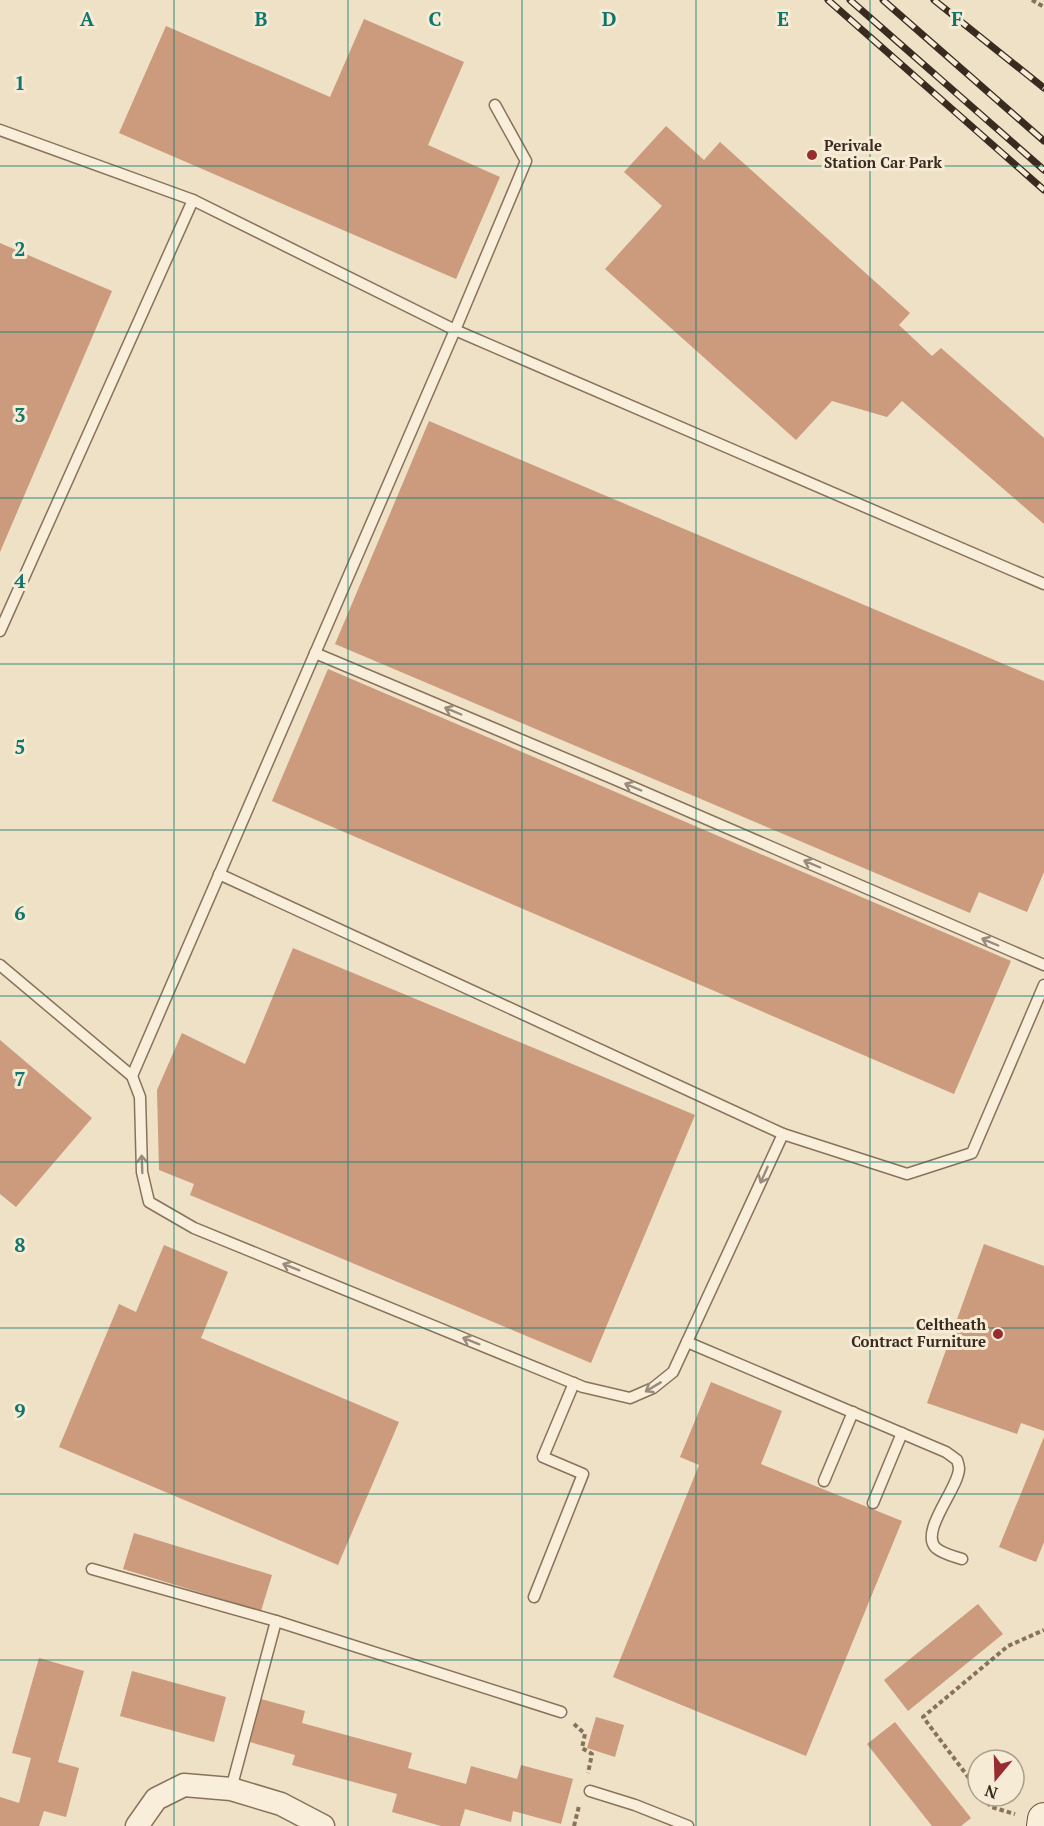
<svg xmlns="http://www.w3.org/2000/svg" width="1044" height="1826" viewBox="0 0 1044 1826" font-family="'PT Serif',serif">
<rect width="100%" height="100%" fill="#eee1c5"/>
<g fill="#cc9a7c">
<path d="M 364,19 L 464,62 L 428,145 L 500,177 L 456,279 L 119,133 L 166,26 L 330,97 Z"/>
<path d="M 666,126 L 704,160 L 720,142 L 910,313 L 899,325 L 932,356 L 941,348 L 1044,438 L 1044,524 L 902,401 L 887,417 L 832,401 L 796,440 L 605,269 L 662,206 L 624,172 Z"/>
<path d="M 0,243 L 112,291 L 0,552 Z"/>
<path d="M 429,421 L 1044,681 L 1044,872 L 1027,912 L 979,892 L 970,913 L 335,644 Z"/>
<path d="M 328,669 L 1011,961 L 954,1094 L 272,801 Z"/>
<path d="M 293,948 L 695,1115 L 591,1363 L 190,1195 L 194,1184 L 159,1170 L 157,1090 L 182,1033 L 245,1064 Z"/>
<path d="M 0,1040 L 92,1118 L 16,1207 L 0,1194 Z"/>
<path d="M 984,1244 L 1044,1266 L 1044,1431 L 1021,1423 L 1017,1434 L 927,1403 Z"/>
<path d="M 164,1245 L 228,1272 L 201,1338 L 399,1422 L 338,1565 L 59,1447 L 119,1304 L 136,1312 Z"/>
<path d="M 711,1382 L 782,1411 L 761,1464 L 902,1521 L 806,1756 L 613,1677 L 699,1465 L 680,1457 Z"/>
<path d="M 1044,1437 L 1044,1542 L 1036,1562 L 999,1547 Z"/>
<path d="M 134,1533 L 272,1575 L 261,1611 L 123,1569 Z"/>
<path d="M 978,1604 L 1003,1634 L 908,1711 L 884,1680 Z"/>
<path d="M 39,1658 L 84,1671 L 58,1762 L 79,1768 L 66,1817 L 44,1811 L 39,1826 L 0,1826 L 0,1797 L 19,1803 L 31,1758 L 12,1753 Z"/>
<path d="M 132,1671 L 226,1697 L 214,1742 L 120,1716 Z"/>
<path d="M 261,1699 L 305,1711 L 302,1723 L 412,1753 L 408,1768 L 466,1784 L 471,1766 L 517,1779 L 521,1765 L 573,1779 L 561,1824 L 513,1811 L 511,1822 L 465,1809 L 460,1826 L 441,1826 L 392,1812 L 397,1794 L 292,1765 L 295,1755 L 250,1742 Z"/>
<path d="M 596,1717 L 624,1725 L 615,1757 L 587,1748 Z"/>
<path d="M 895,1722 L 971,1818 L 961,1826 L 932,1826 L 867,1744 Z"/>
</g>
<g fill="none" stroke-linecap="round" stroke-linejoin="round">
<g stroke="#89725b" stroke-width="13">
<g id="lane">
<path d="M 0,130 L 193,200 L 455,330 L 1044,584"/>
<path d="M 0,631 L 193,200"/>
<path d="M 315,653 L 614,779 L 1044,965"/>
<path d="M 219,874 L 783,1134 L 907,1174 L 972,1153 L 1044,985"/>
<path d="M 0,965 L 132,1076 L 140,1097 L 142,1172 L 149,1202 L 194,1228 L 583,1387 L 630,1398 L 653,1388 L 673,1372 L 783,1134"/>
<path d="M 132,1076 L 455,330 L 526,161 L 495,105"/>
<path d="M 687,1342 L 946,1452 L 957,1460 C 958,1463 959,1466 959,1469 C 958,1489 919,1532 936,1548 C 943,1554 953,1556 962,1559"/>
<path d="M 824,1481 L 853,1412"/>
<path d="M 873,1503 L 902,1433"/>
<path d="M 92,1569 L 276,1621 L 561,1712"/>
<path d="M 534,1597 L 583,1474 L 543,1457 L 574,1383"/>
<path d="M 231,1789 L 276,1621"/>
<path d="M 590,1791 L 635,1805 L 688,1826"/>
</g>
</g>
<g stroke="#89725b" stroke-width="25">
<path id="street" d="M 137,1826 L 156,1799 L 184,1785 L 231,1789 L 281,1804 L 323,1826"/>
</g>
<g stroke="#6b533e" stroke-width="34">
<path id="secondary" d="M 1043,1826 L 1044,1819"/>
</g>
<g stroke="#89725b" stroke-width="4" stroke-dasharray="4.5 3" stroke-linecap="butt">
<path d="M 1032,0 L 1044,7"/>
<path d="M 574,1724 L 585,1734 L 582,1748 L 592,1754 L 588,1773"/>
<path d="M 978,1790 L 923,1717 L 1008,1646 L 1044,1630"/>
<path d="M 983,1796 L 991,1807 L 1015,1814"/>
<path d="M 574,1826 L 579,1806"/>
</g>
<use href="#lane" stroke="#f9eed9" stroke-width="10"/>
<use href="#street" stroke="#f9eed9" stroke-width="22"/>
<use href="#secondary" stroke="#f9eed9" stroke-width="32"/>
<g stroke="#392b1f" stroke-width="7">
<g id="rail">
<path d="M 828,0 L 1044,190"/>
<path d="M 850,0 L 1044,170"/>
<path d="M 883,0 L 1044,141"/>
<path d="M 934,0 L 1044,88"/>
</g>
</g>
<use href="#rail" stroke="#f6ebd5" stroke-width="4.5" stroke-dasharray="14" stroke-linecap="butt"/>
</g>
<defs><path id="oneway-shaft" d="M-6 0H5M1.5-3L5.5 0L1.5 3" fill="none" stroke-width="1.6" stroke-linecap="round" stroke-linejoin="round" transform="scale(1.5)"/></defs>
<g stroke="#998c7c">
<use href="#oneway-shaft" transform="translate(453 711) rotate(-157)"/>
<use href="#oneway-shaft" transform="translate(633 787) rotate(-157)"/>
<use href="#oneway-shaft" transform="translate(812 864) rotate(-157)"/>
<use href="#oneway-shaft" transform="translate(990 942) rotate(-157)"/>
<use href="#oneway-shaft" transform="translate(142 1164) rotate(-92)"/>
<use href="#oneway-shaft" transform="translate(764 1175) rotate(114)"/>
<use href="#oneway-shaft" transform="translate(291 1267) rotate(-158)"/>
<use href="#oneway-shaft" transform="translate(471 1341) rotate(-158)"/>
<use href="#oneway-shaft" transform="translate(653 1387) rotate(149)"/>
</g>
<path fill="none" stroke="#0f766e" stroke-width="1.5" stroke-opacity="0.55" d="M 174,0 L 174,1826M 348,0 L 348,1826M 522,0 L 522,1826M 696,0 L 696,1826M 870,0 L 870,1826M 0,166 L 1044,166M 0,332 L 1044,332M 0,498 L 1044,498M 0,664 L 1044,664M 0,830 L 1044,830M 0,996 L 1044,996M 0,1162 L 1044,1162M 0,1328 L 1044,1328M 0,1494 L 1044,1494M 0,1660 L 1044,1660"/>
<g fill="#982c30" stroke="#f6ebd5" stroke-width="2">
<circle cx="812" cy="155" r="6"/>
<circle cx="998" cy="1334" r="6"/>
</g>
<g text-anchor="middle" stroke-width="6" stroke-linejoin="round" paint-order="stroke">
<g font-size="15" font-weight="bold" fill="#392b1f" stroke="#f6ebd5" text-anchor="start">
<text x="824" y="151">Perivale<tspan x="824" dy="17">Station Car Park</tspan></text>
<text x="986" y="1330" text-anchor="end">Celtheath<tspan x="986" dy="17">Contract Furniture</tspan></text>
</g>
</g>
<g font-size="20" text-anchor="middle" font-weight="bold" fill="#0f766e" stroke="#f6ebd5" stroke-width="6" stroke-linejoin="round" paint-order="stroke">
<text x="87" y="26">A</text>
<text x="261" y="26">B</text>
<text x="435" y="26">C</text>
<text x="609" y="26">D</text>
<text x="783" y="26">E</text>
<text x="957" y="26">F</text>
<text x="20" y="90">1</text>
<text x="20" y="256">2</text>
<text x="20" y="422">3</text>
<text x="20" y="588">4</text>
<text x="20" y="754">5</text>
<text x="20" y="920">6</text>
<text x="20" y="1086">7</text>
<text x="20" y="1252">8</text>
<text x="20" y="1418">9</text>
</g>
<g transform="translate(996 1778) rotate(199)"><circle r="28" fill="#f6ebd5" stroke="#aa9e8c" stroke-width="1.5"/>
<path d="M0-4.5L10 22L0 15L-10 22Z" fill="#982c30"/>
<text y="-9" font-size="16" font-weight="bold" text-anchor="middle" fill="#392b1f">N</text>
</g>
</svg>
